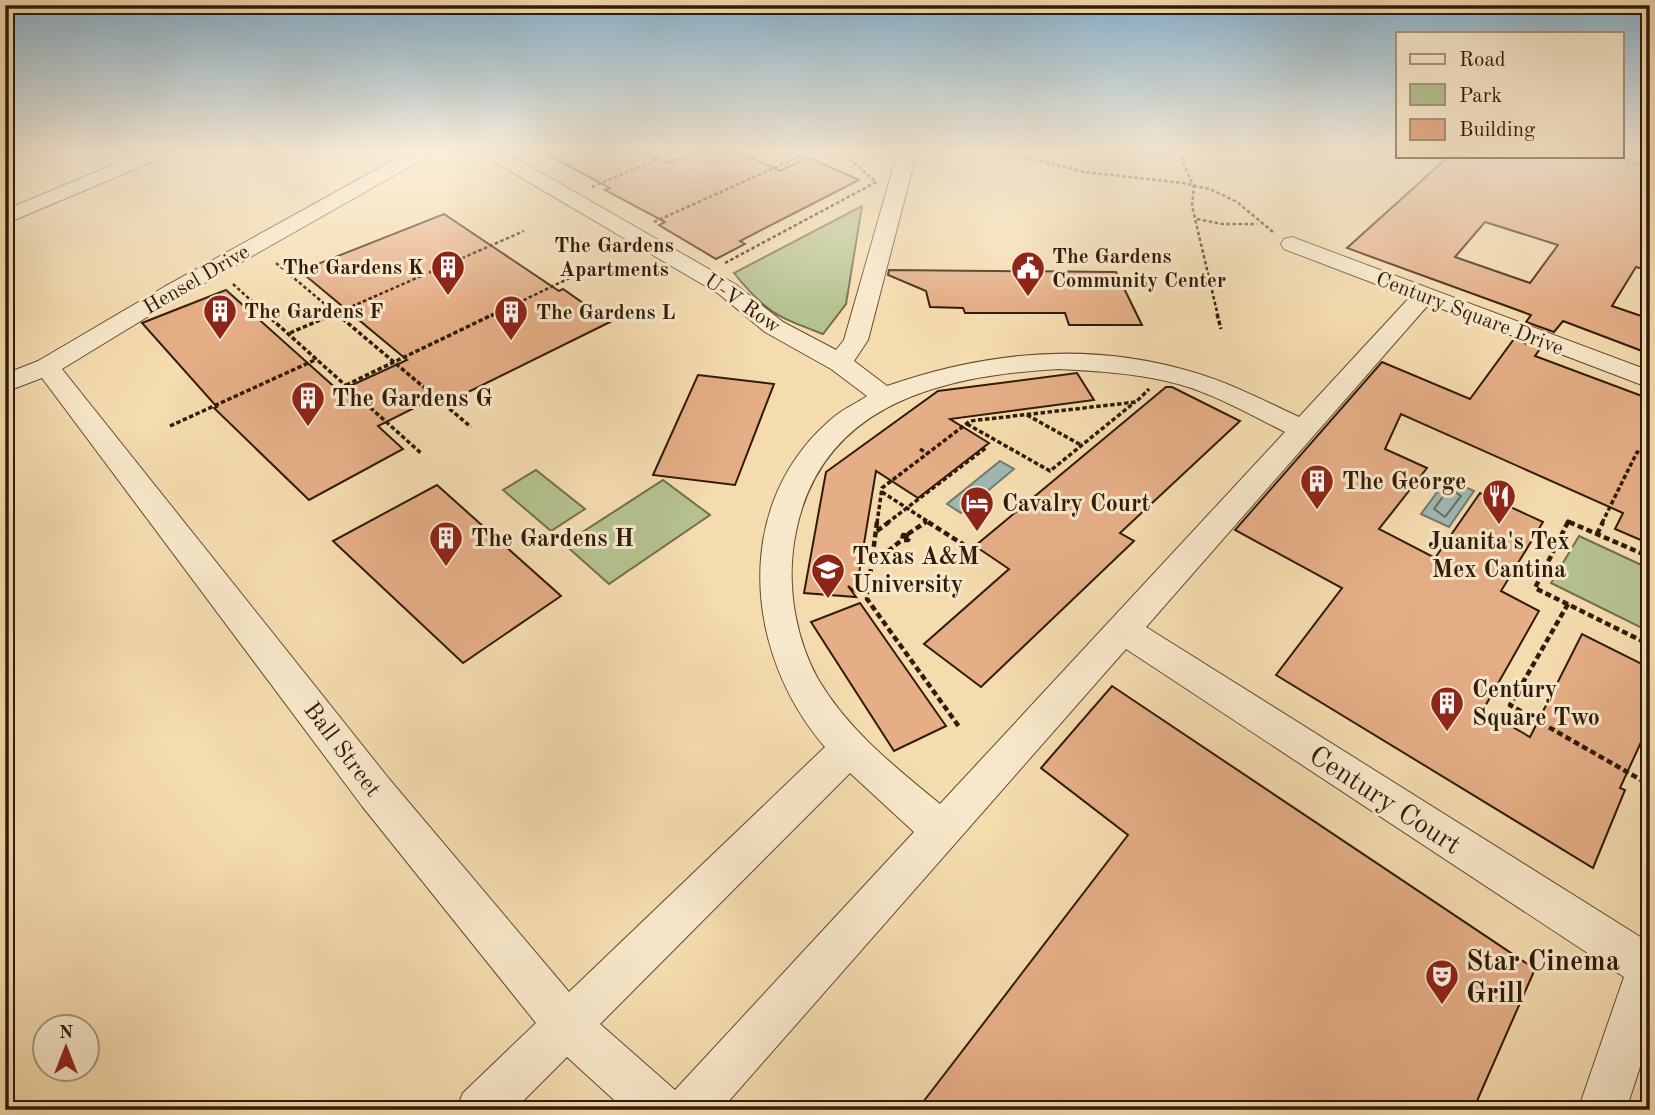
<svg xmlns="http://www.w3.org/2000/svg" width="1655" height="1115" viewBox="0 0 1655 1115" font-family="'Old Standard TT',serif">
<rect width="100%" height="100%" fill="#f5dcaf"/>
<filter id="stains"><feTurbulence type="fractalNoise" baseFrequency=".00286" numOctaves="4"/><feColorMatrix values="0 0 0 0 .2 0 0 0 0 .09 0 0 0 0 .02 0 0 0 .5 -.17"/></filter>
<radialGradient id="worn" r=".72"><stop offset=".6" stop-color="#630" stop-opacity="0"/><stop offset="1" stop-color="#630" stop-opacity=".3"/></radialGradient>
<g fill="#b5c290" stroke="#736e4c" stroke-width="2">
<path d="M 862,206 L 846,304 L 823,334 C 776,316 766,313 734,273 Z"/>
<path d="M 536,470 L 585,509 L 551,531 L 503,490 Z"/>
<path d="M 663,480 L 710,515 L 609,584 L 564,544 Z"/>
<path d="M 1579,536 L 1650,569 L 1650,632 L 1551,583 Z"/>
</g>
<g fill="#9ebab3" stroke="#727a6f" stroke-width="2">
<path d="M 1000,461 L 1014,469 L 961,513 L 947,504 Z"/>
<path d="M 1447,479 L 1474,491 L 1449,527 L 1421,514 Z"/>
</g>
<g fill="none" stroke-linecap="round" stroke-linejoin="round">
<path stroke="#686a5e" stroke-width="2" d="M 1449,488 L 1461,496 L 1445,517 L 1434,509 Z"/>
</g>
<g fill="#e5ae87" stroke="#311b08" stroke-width="2" fill-rule="evenodd">
<path d="M 541,151 L 642,151 L 667,163 L 696,151 L 737,151 L 780,171 L 808,157 L 859,180 L 740,241 L 745,244 L 716,259 L 659,225 L 665,222 L 605,190 L 610,188 Z"/>
<path d="M 1622,151 L 1650,151 L 1650,271 L 1636,267 L 1612,306 L 1650,319 L 1650,354 L 1563,321 L 1554,332 L 1526,322 L 1531,315 L 1347,248 L 1449,156 L 1622,156 ZM 1485,222 L 1558,245 L 1530,283 L 1455,257 Z"/>
<path d="M 444,214 L 559,291 L 563,289 L 610,322 L 454,399 L 446,392 L 378,426 L 403,449 L 309,500 L 214,408 L 217,407 L 142,323 L 226,290 L 339,391 L 407,360 L 300,271 Z"/>
<path d="M 889,270 L 1116,272 L 1142,325 L 1069,325 L 1065,313 L 965,313 L 963,308 L 930,307 L 926,291 L 888,275 Z"/>
<path d="M 1514,339 L 1540,349 L 1535,356 L 1650,399 L 1650,544 L 1615,529 L 1623,513 L 1401,414 L 1385,449 L 1427,468 L 1379,529 L 1435,558 L 1480,493 L 1543,522 L 1501,591 L 1539,611 L 1483,710 L 1530,737 L 1582,634 L 1650,668 L 1650,745 L 1642,740 L 1620,788 L 1625,790 L 1593,868 L 1276,675 L 1342,588 L 1235,530 L 1382,362 L 1470,399 Z"/>
<path d="M 1077,373 L 1094,400 L 950,419 L 989,443 L 918,498 L 876,471 L 856,592 L 848,586 L 856,597 L 804,593 L 826,472 L 938,391 Z"/>
<path d="M 698,375 L 774,384 L 735,485 L 653,475 Z"/>
<path d="M 1166,387 L 1172,387 L 1240,421 L 1120,533 L 1134,541 L 981,687 L 924,644 L 1009,569 L 975,546 Z"/>
<path d="M 437,485 L 561,596 L 463,663 L 333,541 Z"/>
<path d="M 860,603 L 946,726 L 894,751 L 811,622 Z"/>
<path d="M 1112,686 L 1535,969 L 1473,1110 L 917,1110 L 1128,835 L 1041,768 Z"/>
</g>
<g fill="none" stroke-linecap="round" stroke-linejoin="round">
<g stroke="#624b32" stroke-width="2">
<g id="minor">
<path d="M 146,151 L 171,151 L 168,155 L 5,224 L 5,210 Z"/>
<path d="M 410,151 L 433,151 L 430,155 L 180,297 L 62,369 L 390,780 L 569,992 L 825,747 C 743,652 731,501 835,416 C 845,408 857,403 867,396 L 831,369 L 765,332 L 719,294 L 483,155 L 481,151 L 503,151 L 735,284 L 783,322 L 836,350 L 844,340 L 898,151 L 917,151 L 868,340 L 854,361 L 887,386 C 987,351 1093,341 1196,373 C 1232,384 1265,401 1299,417 L 1410,297 L 1284,249 L 1281,244 L 1284,239 L 1292,237 L 1650,371 L 1650,388 L 1429,304 L 1146,627 L 1650,943 L 1650,1036 L 1626,1110 L 1578,1110 L 1624,977 L 1126,649 L 721,1110 L 625,1110 L 567,1057 L 514,1110 L 456,1110 L 463,1093 L 536,1023 L 362,806 L 42,378 L 5,392 L 5,374 L 38,361 L 164,287 ZM 1059,369 C 1095,371 1131,373 1166,381 C 1208,390 1247,413 1285,432 L 940,804 C 895,767 848,730 818,679 C 797,641 788,593 793,550 C 811,406 936,376 1059,369 ZM 850,773 L 914,832 L 675,1090 L 600,1024 Z"/>
</g>
</g>
<g stroke="#311b08" stroke-width="2.5" stroke-dasharray="3.5 2.5" stroke-linecap="butt">
<path d="M 840,151 L 875,181"/>
<path d="M 999,151 L 1085,172 L 1183,183 L 1210,189 L 1237,202 L 1273,232"/>
<path d="M 1182,151 L 1183,163 L 1194,187 L 1192,206 L 1218,316"/>
<path d="M 1609,156 L 1650,167"/>
<path d="M 592,187 L 677,151"/>
<path d="M 1197,219 L 1222,224 L 1257,224"/>
<path d="M 654,222 L 812,151"/>
<path d="M 276,263 L 339,316"/>
<path d="M 725,263 L 878,181"/>
<path d="M 233,284 L 268,316"/>
<path d="M 330,316 L 524,231"/>
<path d="M 491,316 L 584,271"/>
</g>
<g stroke="#311b08" stroke-width="3.5" stroke-dasharray="4.5 2.5" stroke-linecap="butt">
<path d="M 266,314 L 422,454"/>
<path d="M 337,314 L 471,427"/>
<path d="M 1217,314 L 1221,329"/>
<path d="M 290,333 L 334,314"/>
<path d="M 346,385 L 494,314"/>
<path d="M 1027,415 L 1081,445"/>
<path d="M 967,424 L 1050,471 L 1135,402"/>
<path d="M 170,426 L 317,359"/>
<path d="M 920,449 L 928,454"/>
<path d="M 882,492 L 930,523"/>
<path d="M 877,523 L 882,488 L 970,421 L 1136,402 L 1149,389"/>
<path d="M 887,523 L 987,447"/>
<path d="M 924,523 L 927,521"/>
<path d="M 1567,523 L 1568,521 L 1573,523"/>
<path d="M 1602,523 L 1637,452 L 1650,457"/>
</g>
<g stroke="#311b08" stroke-width="4.5" stroke-dasharray="6 3.5" stroke-linecap="butt">
<path d="M 877,522 L 867,599 L 960,728"/>
<path d="M 928,522 L 964,545"/>
<path d="M 1568,522 L 1535,588 L 1650,645"/>
<path d="M 1569,522 L 1650,557"/>
<path d="M 877,531 L 889,522"/>
<path d="M 908,534 L 926,522"/>
<path d="M 1597,534 L 1603,522"/>
<path d="M 903,535 L 910,536 L 908,540 L 902,540 Z"/>
<path d="M 873,563 L 902,540"/>
<path d="M 1568,604 L 1510,705 L 1650,785"/>
</g>
<path stroke="#311b08" stroke-width="6" stroke-dasharray="7 4.5" stroke-linecap="butt" d="M 1647,783 L 1650,785"/>
<use href="#minor" fill="#f8e8cb" fill-rule="evenodd"/>
</g>
<linearGradient id="sky" x2="0" y2="1"><stop stop-color="#8ab6d3"/><stop offset="0.49" stop-color="#faefdb"/><stop offset="1" stop-color="#faefdb" stop-opacity="0"/></linearGradient>
<rect width="1655" height="307" fill="url(#sky)"/>
<defs>
<g id="building-pin" transform="scale(1.75)"><path d="M0 17L-7.5 6A9.5 9.5 0 1 1 7.5 6Z" fill="#8f2418" stroke="#f8e8cb"/><path d="M-4-6H4V6H1V3H-1V6H-4ZM-2.5-4.3h1.7v1.8h-1.7ZM.8-4.3h1.7v1.8H.8ZM-2.5-1h1.7V.8h-1.7ZM.8-1h1.7V.8H.8Z" fill="#fff"/></g>
<g id="civic-pin" transform="scale(1.75)"><path d="M0 17L-7.5 6A9.5 9.5 0 1 1 7.5 6Z" fill="#8f2418" stroke="#f8e8cb"/><path d="M-.6-6.5H3V-4.5H.6V-3L4-1V1h2V6H-6V1h2V-1L-.6-3ZM-1.2 2.5V6h2.4V2.5Z" fill="#fff"/></g>
<g id="restaurant-pin" transform="scale(1.75)"><path d="M0 17L-7.5 6A9.5 9.5 0 1 1 7.5 6Z" fill="#8f2418" stroke="#f8e8cb"/><path d="M-5-6h1v4h1v-4h1v4h1v-4h1v5L-1.5 .5V6h-2V.5L-5-1ZM5-6V6H3V1.5H1.5Q1.5-4 5-6Z" fill="#fff"/></g>
<g id="hotel-pin" transform="scale(1.75)"><path d="M0 17L-7.5 6A9.5 9.5 0 1 1 7.5 6Z" fill="#8f2418" stroke="#f8e8cb"/><path d="M-6-4.5h1.5V1H6V5H4.5V3h-9V5H-6ZM-4 0a1.8 1.8 0 1 1 3.6 0ZM.5 0V-2.5h3Q6-2.5 6 0Z" fill="#fff"/></g>
<g id="university-pin" transform="scale(1.75)"><path d="M0 17L-7.5 6A9.5 9.5 0 1 1 7.5 6Z" fill="#8f2418" stroke="#f8e8cb"/><path d="M0-5L7-2L0 1L-7-2ZM-4 1L0 2.5L4 1V4Q0 6-4 4Z" fill="#fff"/></g>
<g id="theatre-pin" transform="scale(1.75)"><path d="M0 17L-7.5 6A9.5 9.5 0 1 1 7.5 6Z" fill="#8f2418" stroke="#f8e8cb"/><path d="M-5-5.5Q0-4 5-5.5V0Q5 5 0 6Q-5 5-5 0ZM-3.3-2.5H-1v1.5H-3.3ZM1-2.5H3.3v1.5H1ZM-2.8 1Q0 5.5 2.8 1Z" fill="#fff"/></g>
</defs>
<g fill-rule="evenodd">
<use href="#building-pin" x="448" y="267"/>
<use href="#civic-pin" x="1028" y="268"/>
<use href="#building-pin" x="220" y="311"/>
<use href="#building-pin" x="511" y="312"/>
<use href="#building-pin" x="308" y="398"/>
<use href="#building-pin" x="1317" y="481"/>
<use href="#restaurant-pin" x="1499" y="496"/>
<use href="#hotel-pin" x="977" y="503"/>
<use href="#building-pin" x="446" y="538"/>
<use href="#university-pin" x="828" y="570"/>
<use href="#building-pin" x="1447" y="703"/>
<use href="#theatre-pin" x="1442" y="976"/>
</g>
<g text-anchor="middle" stroke-width="6" stroke-linejoin="round" paint-order="stroke">
<g font-size="21" font-weight="bold" fill="#311b08" stroke="#f8e8cb">
<text x="614" y="252">The Gardens<tspan x="614" dy="24">Apartments</tspan></text>
</g>
<g font-size="21" font-weight="bold" fill="#311b08" stroke="#f8e8cb" text-anchor="start">
<text x="1052" y="263">The Gardens<tspan x="1052" dy="24">Community Center</tspan></text>
<text x="424" y="274" text-anchor="end">The Gardens K</text>
<text x="244" y="318">The Gardens F</text>
<text x="536" y="319">The Gardens L</text>
</g>
<g font-size="21" fill="#311b08" stroke="#f8e8cb">
<text transform="translate(196 279) rotate(-30)" y="7">Hensel Drive</text>
<text transform="translate(743 303) rotate(35)" y="7">U-V Row</text>
<text transform="translate(1470 313) rotate(21)" y="7">Century Square Drive</text>
</g>
<g font-size="24" font-weight="bold" fill="#311b08" stroke="#f8e8cb" text-anchor="start">
<text x="332" y="406">The Gardens G</text>
<text x="1342" y="489">The George</text>
<text x="1002" y="511">Cavalry Court</text>
<text x="471" y="546">The Gardens H</text>
<text x="1499" y="549" text-anchor="middle">Juanita's Tex<tspan x="1499" dy="28">Mex Cantina</tspan></text>
<text x="852" y="564">Texas A&amp;M<tspan x="852" dy="28">University</tspan></text>
<text x="1472" y="697">Century<tspan x="1472" dy="28">Square Two</tspan></text>
</g>
<g font-size="24" fill="#311b08" stroke="#f8e8cb">
<text transform="translate(343 749) rotate(53)" y="8">Ball Street</text>
</g>
<g font-size="28" fill="#311b08" stroke="#f8e8cb">
<text transform="translate(1386 799) rotate(33)" y="10">Century Court</text>
</g>
<g font-size="28" font-weight="bold" fill="#311b08" stroke="#f8e8cb" text-anchor="start">
<text x="1466" y="970">Star Cinema<tspan x="1466" dy="32">Grill</tspan></text>
</g>
</g>
<rect width="1655" height="1115" fill="none" stroke="#f5dcaf" stroke-width="28"/>
<rect x="7" y="7" width="1641" height="1101" fill="none" stroke="#311b08" stroke-width="3.5"/>
<rect x="14" y="14" width="1627" height="1087" fill="none" stroke="#311b08" stroke-width="2"/>
<rect x="1396" y="32" width="228" height="126" fill="#f8e8cb" stroke="#a8967d" stroke-width="2"/>
<rect x="1410" y="54" width="35" height="10" fill="#f8e8cb" stroke="#a8967d" stroke-width="2"/>
<text x="1459" y="66" font-size="21" fill="#311b08">Road</text>
<rect x="1410" y="84" width="35" height="21" fill="#b5c290" stroke="#a8967d" stroke-width="2"/>
<text x="1459" y="102" font-size="21" fill="#311b08">Park</text>
<rect x="1410" y="119" width="35" height="21" fill="#e5ae87" stroke="#a8967d" stroke-width="2"/>
<text x="1459" y="136" font-size="21" fill="#311b08">Building</text>
<g transform="translate(66 1048)"><circle r="33" fill="#f8e8cb" stroke="#a8967d" stroke-width="2"/>
<path d="M0-5L12 26L0 18L-12 26Z" fill="#8f2418"/>
<text y="-10" font-size="19" font-weight="bold" text-anchor="middle" fill="#311b08">N</text>
</g>
<rect width="100%" height="100%" filter="url(#stains)"/>
<rect width="100%" height="100%" fill="url(#worn)"/>
</svg>
